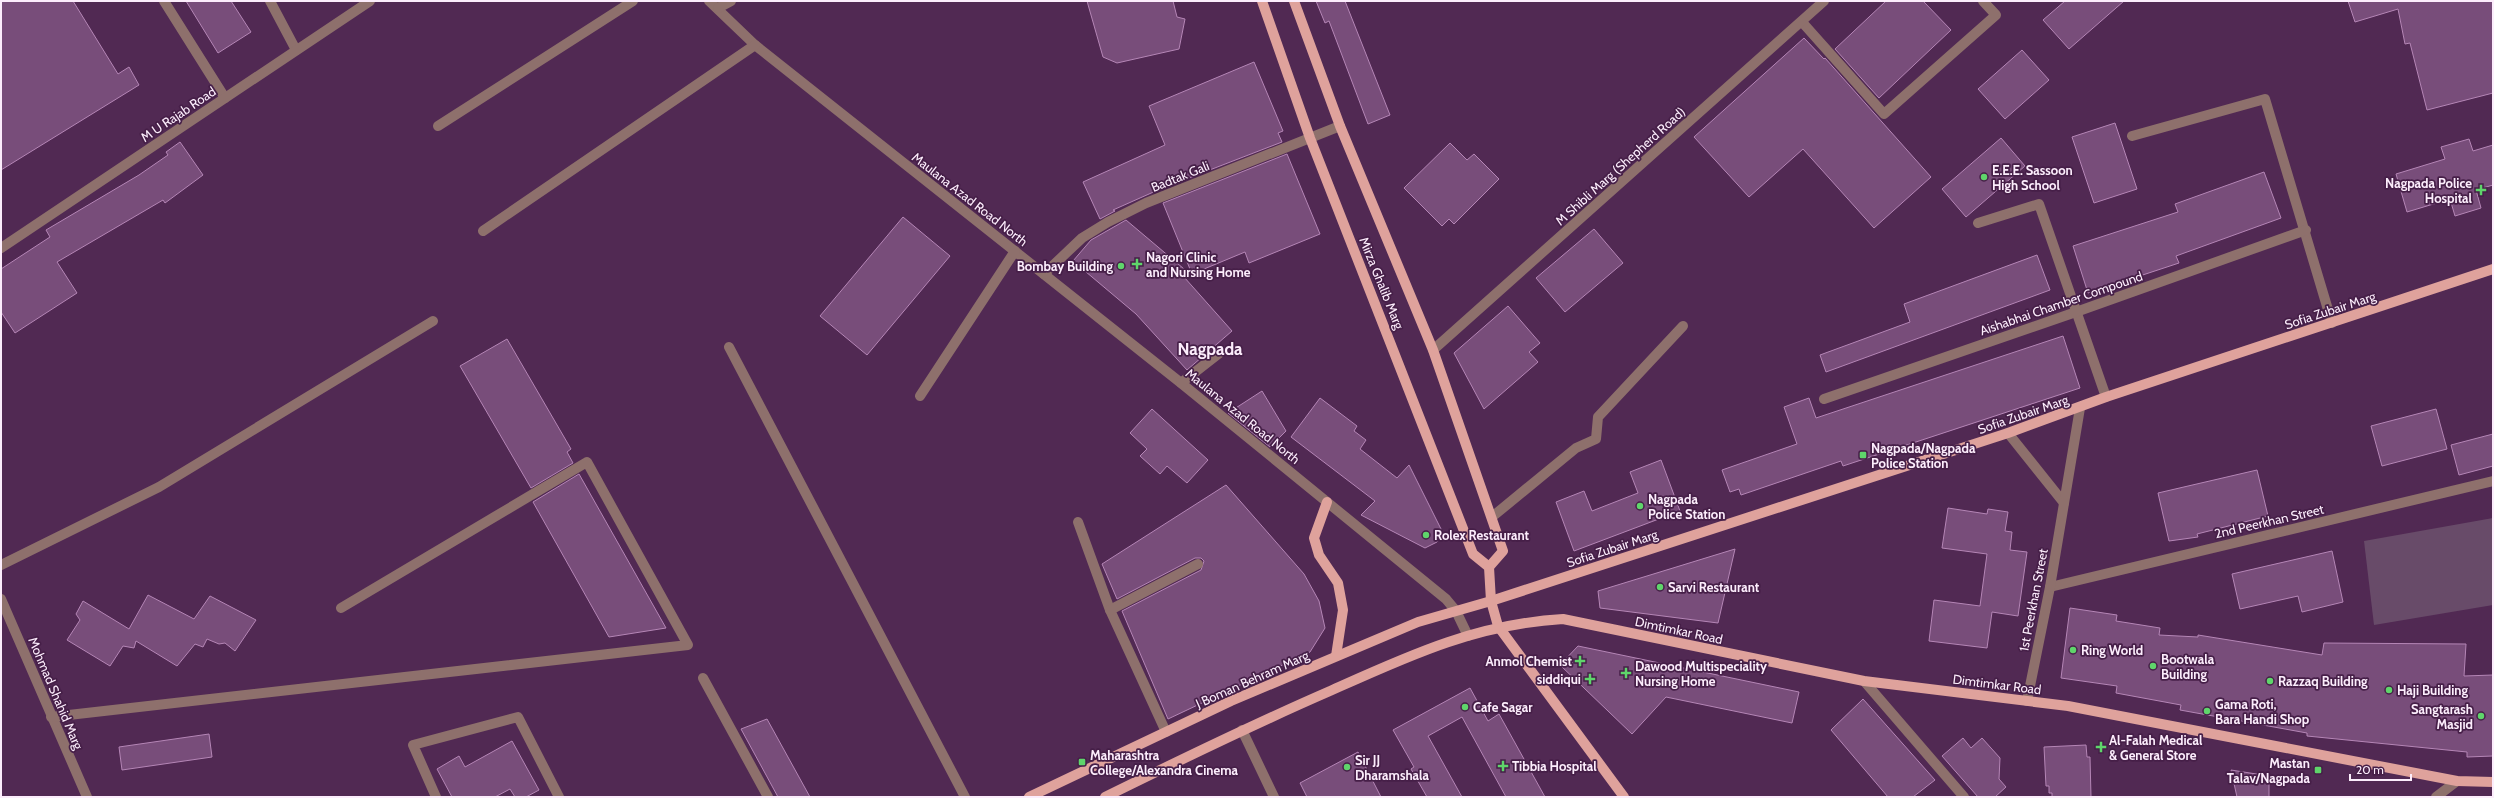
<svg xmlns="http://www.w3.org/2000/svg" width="2494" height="798" viewBox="0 0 2494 798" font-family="Cabin,sans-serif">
<rect width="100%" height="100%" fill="#512953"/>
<path fill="#684b69" d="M 2493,518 L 2493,605 L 2374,625 L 2364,541 Z"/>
<g fill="#784d7a" stroke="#b586b6">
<path d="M 1,1 L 73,1 L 118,74 L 129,67 L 139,85 L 1,170 Z"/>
<path d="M 186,1 L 231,1 L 251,32 L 218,53 Z"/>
<path d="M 1087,1 L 1173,1 L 1177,17 L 1185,19 L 1179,49 L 1117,63 L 1103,57 Z"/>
<path d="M 1316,1 L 1345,1 L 1390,115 L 1368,124 L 1329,21 L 1325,23 Z"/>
<path d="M 1886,1 L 1923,1 L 1951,30 L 1879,98 L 1835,49 Z"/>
<path d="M 2065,1 L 2124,1 L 2069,49 L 2043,20 Z"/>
<path d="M 2348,1 L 2493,1 L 2493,93 L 2427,110 L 2410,43 L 2405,44 L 2398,9 L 2355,22 Z"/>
<path d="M 1804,38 L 1824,59 L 1825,58 L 1931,177 L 1874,228 L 1803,149 L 1749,197 L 1694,137 Z"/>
<path d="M 2022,50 L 2049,80 L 2005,119 L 1978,89 Z"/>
<path d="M 1254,62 L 1283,131 L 1278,133 L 1282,142 L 1158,190 L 1113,210 L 1115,211 L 1100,219 L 1083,182 L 1165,145 L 1149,106 Z"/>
<path d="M 2115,123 L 2137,189 L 2094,203 L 2072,137 Z"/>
<path d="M 2001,138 L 2025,166 L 1966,217 L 1942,189 Z"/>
<path d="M 2469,139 L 2473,151 L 2493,145 L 2493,185 L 2476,190 L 2481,208 L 2455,216 L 2450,199 L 2407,212 L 2396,174 L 2445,159 L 2441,147 Z"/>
<path d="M 180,142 L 203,175 L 165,203 L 163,200 L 57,262 L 77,293 L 15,333 L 1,312 L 1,269 L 50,237 L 46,230 L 139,175 L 168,155 L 166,152 Z"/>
<path d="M 1450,143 L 1467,160 L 1474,154 L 1499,179 L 1454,224 L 1449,219 L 1442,226 L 1404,188 Z"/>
<path d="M 1287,154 L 1320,234 L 1249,263 L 1245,252 L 1192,274 L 1163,203 Z"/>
<path d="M 2264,172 L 2281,218 L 2176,256 L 2179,263 L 2088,293 L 2073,246 L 2178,212 L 2175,204 Z"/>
<path d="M 903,217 L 950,256 L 867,355 L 820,316 Z"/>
<path d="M 1126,220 L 1190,274 L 1184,277 L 1232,331 L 1187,370 L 1136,314 L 1073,261 L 1091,240 Z"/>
<path d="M 1594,229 L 1623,263 L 1565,312 L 1536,278 Z"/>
<path d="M 2037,255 L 2050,290 L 1826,372 L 1820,355 L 1910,322 L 1904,304 Z"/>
<path d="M 1508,306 L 1540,343 L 1529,352 L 1538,362 L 1484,409 L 1454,353 Z"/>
<path d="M 2063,336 L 2080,388 L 1843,466 L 1841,461 L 1741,495 L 1739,489 L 1730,492 L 1722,470 L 1797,444 L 1784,407 L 1809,398 L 1816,418 Z"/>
<path d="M 507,339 L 571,449 L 567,452 L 573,463 L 531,488 L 460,366 Z"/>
<path d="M 1262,391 L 1286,431 L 1270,447 L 1228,413 Z"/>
<path d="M 1320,398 L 1357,426 L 1354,431 L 1366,440 L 1360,449 L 1397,478 L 1409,465 L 1441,529 L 1437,542 L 1425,548 L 1361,515 L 1375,501 L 1291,437 Z"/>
<path d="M 1152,409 L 1208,460 L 1187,483 L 1167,466 L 1160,474 L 1140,456 L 1147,449 L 1130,433 Z"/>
<path d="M 2436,409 L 2447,449 L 2382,466 L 2371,426 Z"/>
<path d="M 2493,434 L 2493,466 L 2459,475 L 2451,445 Z"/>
<path d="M 1661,460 L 1680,511 L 1574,551 L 1556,502 L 1584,491 L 1592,511 L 1638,493 L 1630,472 Z"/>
<path d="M 2257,470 L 2268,516 L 2197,534 L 2198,537 L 2169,541 L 2158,493 Z"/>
<path d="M 579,474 L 666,628 L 609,637 L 533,502 Z"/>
<path d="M 1226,485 L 1304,574 L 1319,601 L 1325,628 L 1310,652 L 1168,719 L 1122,611 L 1201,570 L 1204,561 L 1201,558 L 1195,558 L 1117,599 L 1102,564 Z"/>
<path d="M 1948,508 L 1987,514 L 1988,509 L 2008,512 L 2005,531 L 2012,532 L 2010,550 L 2027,552 L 2018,616 L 1992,612 L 1987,648 L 1929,641 L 1934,600 L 1980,606 L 1987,554 L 1942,548 Z"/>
<path d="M 1735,549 L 1718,623 L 1600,608 L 1598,591 Z"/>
<path d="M 2332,551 L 2343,602 L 2302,612 L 2298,596 L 2240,609 L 2232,574 Z"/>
<path d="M 148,595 L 194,619 L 210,596 L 256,620 L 235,651 L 225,643 L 219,644 L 207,639 L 203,647 L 195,644 L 177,666 L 136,641 L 134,648 L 123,646 L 110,666 L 67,640 L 80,620 L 76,614 L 83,601 L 129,629 Z"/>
<path d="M 2070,608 L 2117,615 L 2116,621 L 2160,628 L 2159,635 L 2198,637 L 2198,635 L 2322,655 L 2324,643 L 2466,644 L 2464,676 L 2493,675 L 2493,756 L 2467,757 L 2467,752 L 2307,736 L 2307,733 L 2180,710 L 2181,705 L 2116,693 L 2117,686 L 2061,678 Z"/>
<path d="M 1578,646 L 1799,692 L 1792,723 L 1666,697 L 1632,734 L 1560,665 Z"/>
<path d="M 1470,688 L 1488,721 L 1499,714 L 1545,797 L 1506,797 L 1462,717 L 1428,736 L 1462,797 L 1427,797 L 1411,769 L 1414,767 L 1393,730 Z"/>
<path d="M 1863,699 L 1935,780 L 1913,797 L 1888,797 L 1831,730 Z"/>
<path d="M 767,719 L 810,797 L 778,797 L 741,729 Z"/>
<path d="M 209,734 L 212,757 L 122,770 L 119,747 Z"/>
<path d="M 1963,738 L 1971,748 L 1982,738 L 2000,758 L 1999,779 L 2006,787 L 1995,797 L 1978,797 L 1942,756 Z"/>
<path d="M 512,741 L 539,790 L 526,797 L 515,797 L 510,789 L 495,797 L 452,797 L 437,769 L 459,756 L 465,767 Z"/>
<path d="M 2086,745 L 2087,757 L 2090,757 L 2091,797 L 2052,797 L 2052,793 L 2049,793 L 2049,786 L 2046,786 L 2044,747 Z"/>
<path d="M 1358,752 L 1381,797 L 1307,797 L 1300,783 Z"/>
<path d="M 2231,770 L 2269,776 L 2269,797 L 2237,797 Z"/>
</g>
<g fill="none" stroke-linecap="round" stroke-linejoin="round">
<g stroke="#8e706c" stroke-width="10">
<path d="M 164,1 L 225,98"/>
<path d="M 270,1 L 296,50"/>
<path d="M 709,1 L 755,45 L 1181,383 L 1446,599 L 1456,611 L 1468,636"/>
<path d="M 718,8 L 731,1"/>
<path d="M 1802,22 L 1884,114 L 1996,15 L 1983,1"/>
<path d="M 438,126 L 633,1"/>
<path d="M 2132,136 L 2265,99 L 2332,323"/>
<path d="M 1978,223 L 2039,204 L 2106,397"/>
<path d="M 483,231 L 755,45"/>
<path d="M 1,248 L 370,1"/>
<path d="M 1044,274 L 1082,238 L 1108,222 L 1146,203 L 1340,126"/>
<path d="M 729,347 L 965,797"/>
<path d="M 1433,350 L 1824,1"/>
<path d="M 1181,383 L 1222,351"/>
<path d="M 920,396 L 1015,251"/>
<path d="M 1824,399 L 2076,312 L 2306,230"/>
<path d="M 2008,433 L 2064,503"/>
<path d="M 1492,517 L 1576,448 L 1596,439 L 1598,417 L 1683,326"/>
<path d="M 1078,522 L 1110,610 L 1166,732"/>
<path d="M 1,565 L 159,487 L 433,321"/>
<path d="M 2050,587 L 2493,481"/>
<path d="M 1,599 L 87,797"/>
<path d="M 1110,610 L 1198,564"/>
<path d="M 703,678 L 768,797"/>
<path d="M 1864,681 L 1964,797"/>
<path d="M 2027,701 L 2050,587 L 2080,408"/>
<path d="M 51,717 L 688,645 L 587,462 L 341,608"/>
<path d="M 1242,730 L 1274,797"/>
<path d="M 436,797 L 413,745 L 518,717 L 559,797"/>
<path d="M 2436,797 L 2457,781"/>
</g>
<g stroke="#dfa29c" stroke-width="10">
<path d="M 1262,1 L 1310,138 L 1473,554 L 1489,567 L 1491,601 L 1498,626 L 1624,797"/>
<path d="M 1294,1 L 1340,126 L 1433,350 L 1503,551 L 1489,567"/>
<path d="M 1327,502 L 1314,538 L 1319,555 L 1338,583 L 1343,610 L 1336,656"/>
<path d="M 1029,797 L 1231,701 L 1418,622 L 1491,601 L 2008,433 L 2106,397 L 2493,269"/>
<path d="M 1105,797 C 1180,760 1254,724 1330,691 C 1408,656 1476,624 1563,619 L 1864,681 L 2068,706 L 2457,781 L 2493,782"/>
</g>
</g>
<g fill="#5fd56b" stroke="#461f48" stroke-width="1.5">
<circle cx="1984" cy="177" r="4"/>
<path d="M2479 184h4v4h4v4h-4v4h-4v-4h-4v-4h4z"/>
<path d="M1135 258h4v4h4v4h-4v4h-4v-4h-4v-4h4z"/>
<circle cx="1121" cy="266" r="4"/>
<rect x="1859" y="451" width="8" height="8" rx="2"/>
<circle cx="1640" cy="506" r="4"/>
<circle cx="1426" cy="535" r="4"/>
<circle cx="1660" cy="587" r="4"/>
<circle cx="2073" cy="650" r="4"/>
<path d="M1578 655h4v4h4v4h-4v4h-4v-4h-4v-4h4z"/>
<circle cx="2153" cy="666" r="4"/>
<path d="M1624 667h4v4h4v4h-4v4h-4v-4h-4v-4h4z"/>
<path d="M1588 673h4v4h4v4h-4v4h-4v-4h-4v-4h4z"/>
<circle cx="2270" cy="681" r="4"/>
<circle cx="2389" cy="690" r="4"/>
<circle cx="1465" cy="707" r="4"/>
<circle cx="2207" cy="711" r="4"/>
<circle cx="2481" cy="716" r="4"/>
<path d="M2099 741h4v4h4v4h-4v4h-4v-4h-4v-4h4z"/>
<rect x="1078" y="758" width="8" height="8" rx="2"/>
<path d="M1501 760h4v4h4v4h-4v4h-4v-4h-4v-4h4z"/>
<circle cx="1347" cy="767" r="4"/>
<rect x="2314" y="766" width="8" height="8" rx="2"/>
</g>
<g text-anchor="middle" stroke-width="3.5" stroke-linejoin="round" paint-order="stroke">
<g font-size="13" fill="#fcedfc" stroke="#461f48">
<text transform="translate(178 114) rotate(-34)" y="5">M U Rajab Road</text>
<text transform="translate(1620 166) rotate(-42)" y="5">M Shibli Marg (Shepherd Road)</text>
<text transform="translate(1180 176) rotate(-22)" y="5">Badtak Gali</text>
<text transform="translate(970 199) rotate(38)" y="5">Maulana Azad Road North</text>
<text transform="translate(1382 283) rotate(68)" y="5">Mirza Ghalib Marg</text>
<text transform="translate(2061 303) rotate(-19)" y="5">Aishabhai Chamber Compound</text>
<text transform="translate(2330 310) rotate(-18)" y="5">Sofia Zubair Marg</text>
<text transform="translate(2023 414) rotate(-19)" y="5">Sofia Zubair Marg</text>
<text transform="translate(1243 416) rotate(39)" y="5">Maulana Azad Road North</text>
<text transform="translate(2269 521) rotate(-13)" y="5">2nd Peerkhan Street</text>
<text transform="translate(1612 548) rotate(-18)" y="5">Sofia Zubair Marg</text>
<text transform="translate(2033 600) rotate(-79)" y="5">1st Peerkhan Street</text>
<text transform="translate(1679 630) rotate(12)" y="5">Dimtimkar Road</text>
<text transform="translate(1252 679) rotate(-24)" y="5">J Boman Behram Marg</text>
<text transform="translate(1997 684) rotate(7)" y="5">Dimtimkar Road</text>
<text transform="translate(56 693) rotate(67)" y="5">Mohmad Shahid Marg</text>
</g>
<g font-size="13" font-weight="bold" fill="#fcedfc" stroke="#461f48" text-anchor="start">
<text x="1992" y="175">E.E.E. Sassoon<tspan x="1992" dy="15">High School</tspan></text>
<text x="2472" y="188" text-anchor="end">Nagpada Police<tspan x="2472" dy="15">Hospital</tspan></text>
<text x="1146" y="262">Nagori Clinic<tspan x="1146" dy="15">and Nursing Home</tspan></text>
<text x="1113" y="271" text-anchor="end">Bombay Building</text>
<text x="1871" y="453">Nagpada/Nagpada<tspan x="1871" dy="15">Police Station</tspan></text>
<text x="1648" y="504">Nagpada<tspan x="1648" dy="15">Police Station</tspan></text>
<text x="1434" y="540">Rolex Restaurant</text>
<text x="1668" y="592">Sarvi Restaurant</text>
<text x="2081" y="655">Ring World</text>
<text x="2161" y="664">Bootwala<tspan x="2161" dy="15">Building</tspan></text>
<text x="1572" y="666" text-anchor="end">Anmol Chemist</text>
<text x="1635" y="671">Dawood Multispeciality<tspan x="1635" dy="15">Nursing Home</tspan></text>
<text x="1581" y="684" text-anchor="end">siddiqui</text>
<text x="2278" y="686">Razzaq Building</text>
<text x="2397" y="695">Haji Building</text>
<text x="2215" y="709">Gama Roti,<tspan x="2215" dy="15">Bara Handi Shop</tspan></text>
<text x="1473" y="712">Cafe Sagar</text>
<text x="2473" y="714" text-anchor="end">Sangtarash<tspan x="2473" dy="15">Masjid</tspan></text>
<text x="2109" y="745">Al-Falah Medical<tspan x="2109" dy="15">&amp; General Store</tspan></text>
<text x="1090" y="760">Maharashtra<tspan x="1090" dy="15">College/Alexandra Cinema</tspan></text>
<text x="1355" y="765">Sir JJ<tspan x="1355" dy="15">Dharamshala</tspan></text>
<text x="2310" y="768" text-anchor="end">Mastan<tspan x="2310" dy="15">Talav/Nagpada</tspan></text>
<text x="1512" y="771">Tibbia Hospital</text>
</g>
<g font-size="17" font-weight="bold" fill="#fcedfc" stroke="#461f48">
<text x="1210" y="355">Nagpada</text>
</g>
</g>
<rect width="2494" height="798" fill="none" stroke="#fcedfc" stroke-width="4"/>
<path d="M2350 774v6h61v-6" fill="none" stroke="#fcedfc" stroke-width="2"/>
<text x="2356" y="774" font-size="12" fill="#fcedfc" stroke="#461f48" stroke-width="3" paint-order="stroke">20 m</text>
</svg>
